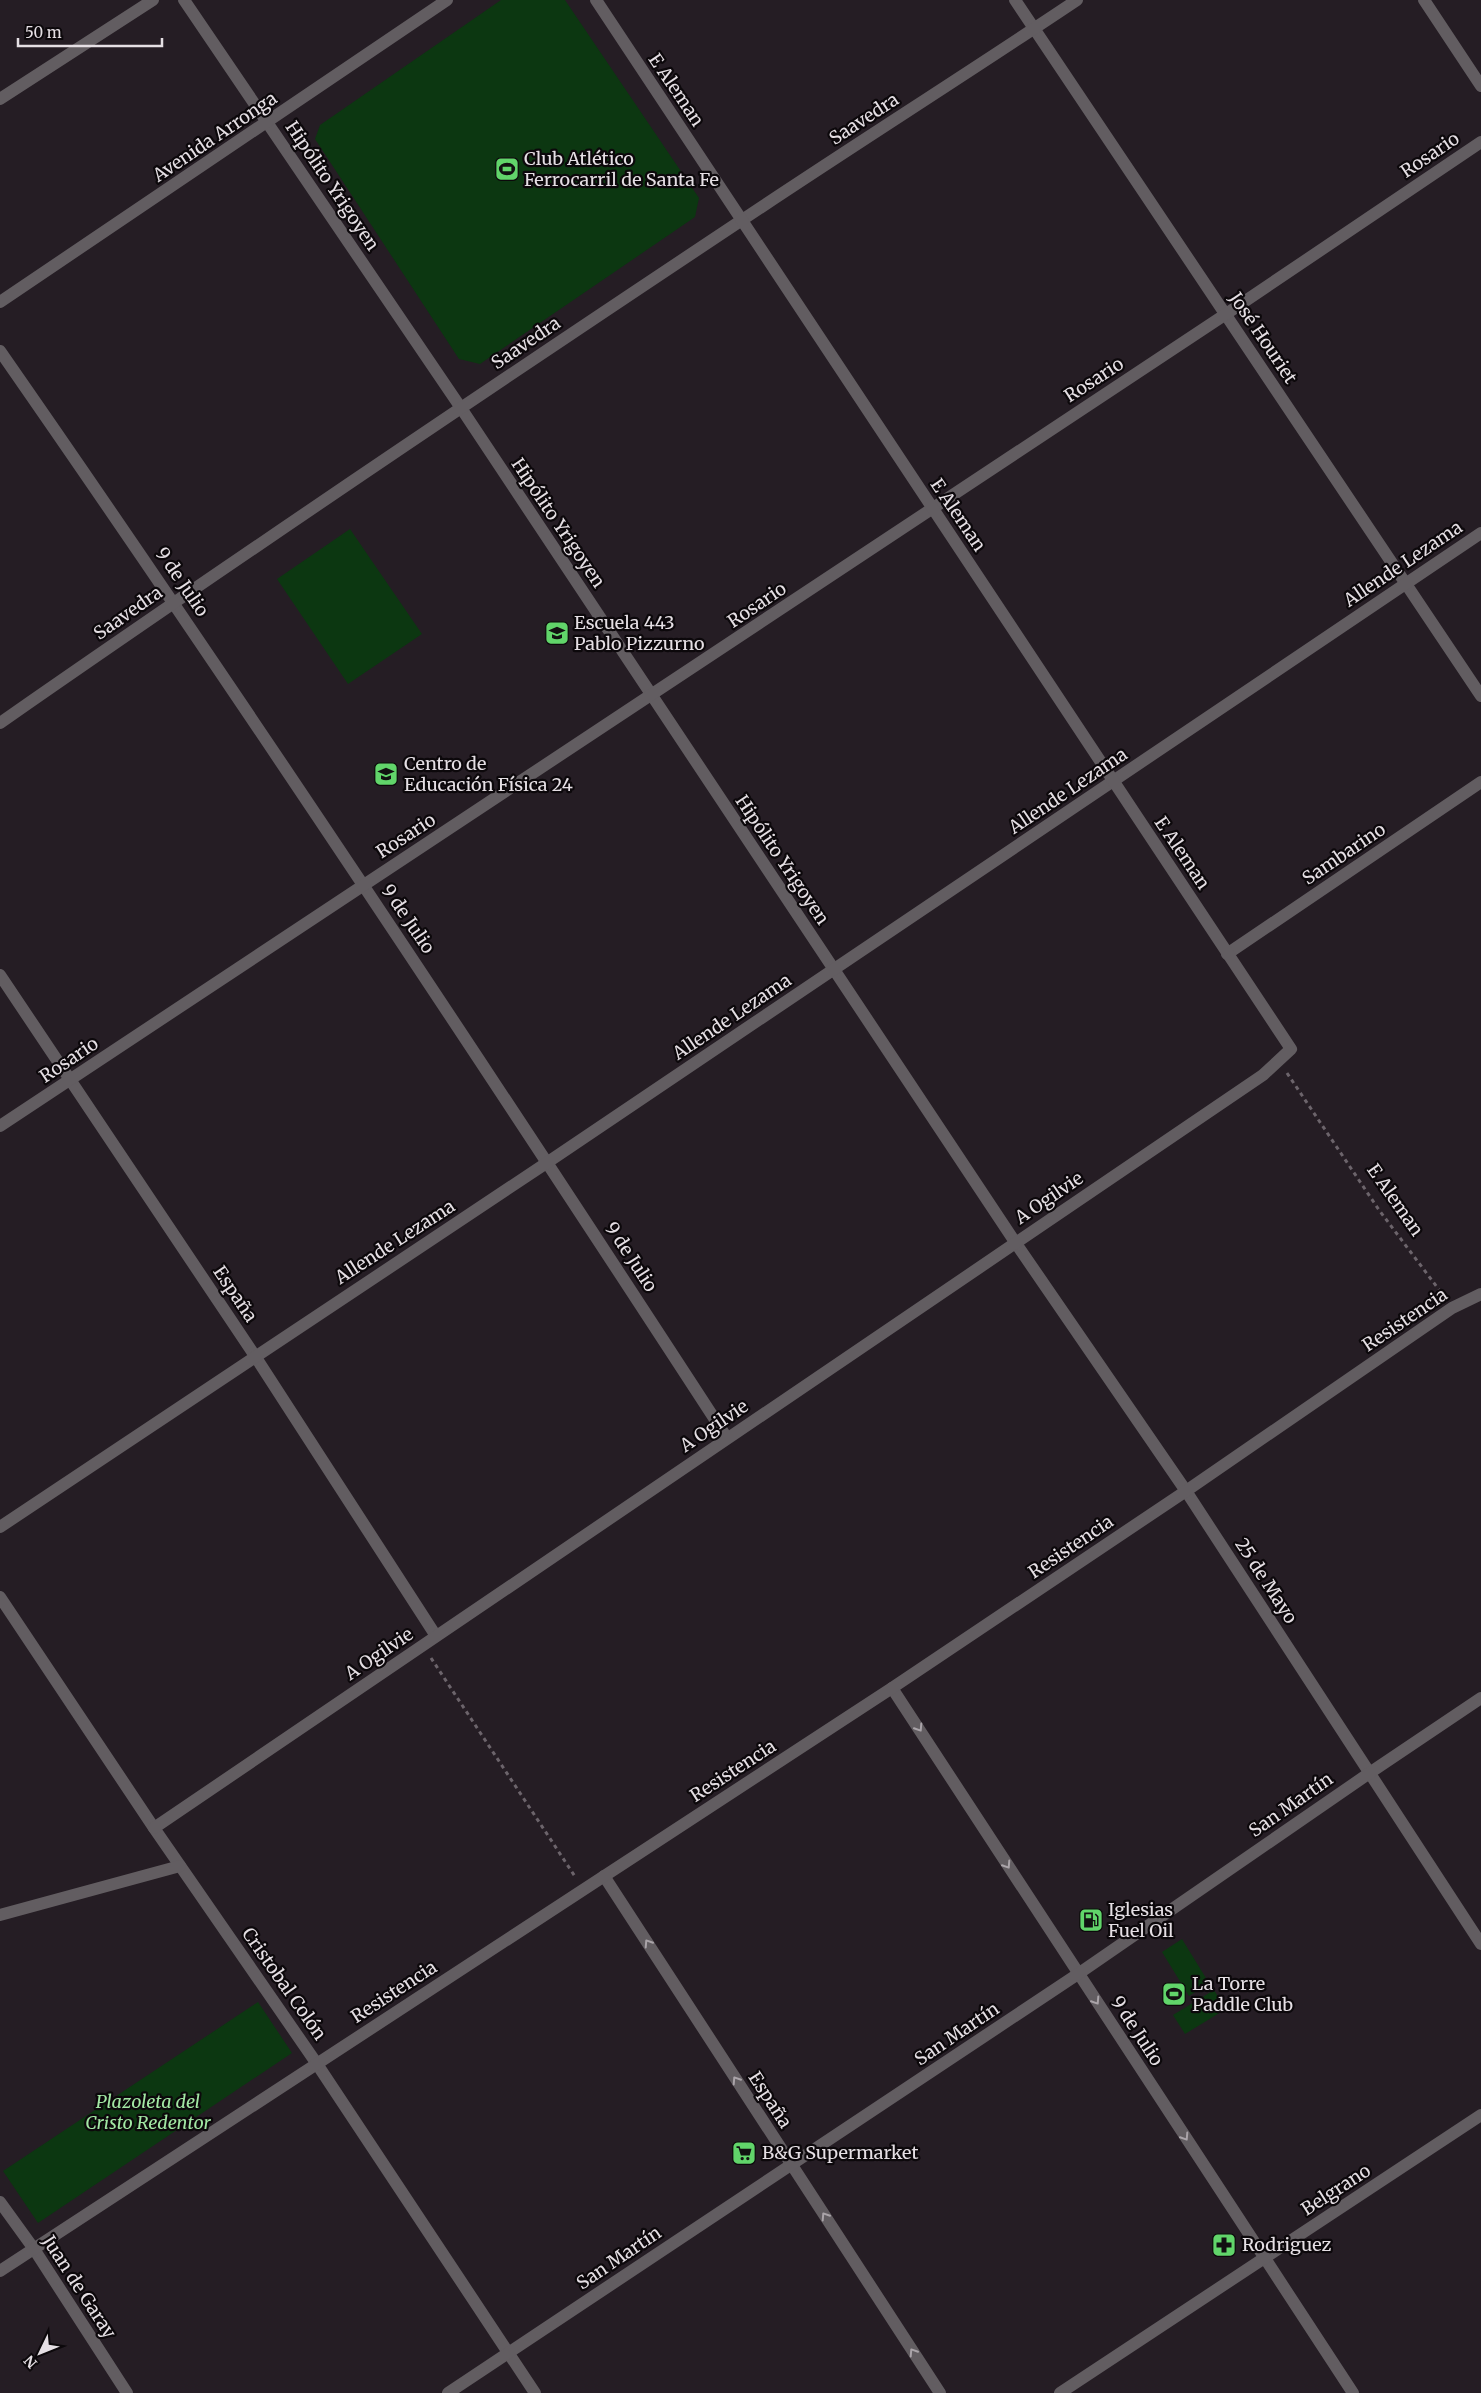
<svg xmlns="http://www.w3.org/2000/svg" width="1481" height="2393" viewBox="0 0 1481 2393" font-family="Merriweather,serif">
<rect width="100%" height="100%" fill="#251d24"/>
<g fill="#0c3711">
<path d="M 501,0 L 565,0 L 699,198 L 695,217 L 480,364 L 459,359 L 315,139 L 320,125 Z"/>
<path d="M 350,529 L 422,634 L 348,684 L 277,579 Z"/>
<path d="M 1182,1939 L 1209,1983 L 1189,1996 L 1162,1952 Z"/>
<path d="M 1214,1990 L 1226,2009 L 1185,2034 L 1173,2015 Z"/>
<path d="M 258,2002 L 292,2053 L 38,2223 L 3,2171 Z"/>
</g>
<g fill="none" stroke-linecap="round" stroke-linejoin="round">
<g stroke="#6c646b" stroke-width="3" stroke-dasharray="4 4" stroke-linecap="butt">
<path d="M 1287,1073 L 1379,1210 L 1443,1295"/>
<path d="M 431,1658 L 576,1878"/>
</g>
<g stroke="#625d61" stroke-width="12">
<path d="M 184,0 L 461,408 L 1015,1242 L 1186,1491 L 1481,1944"/>
<path d="M 1015,0 L 1481,696"/>
<path d="M 1424,0 L 1481,86"/>
<path d="M 0,99 L 153,0"/>
<path d="M 0,302 L 447,0"/>
<path d="M 0,351 C 249,709 489,1072 727,1438"/>
<path d="M 0,723 C 244,553 491,387 739,222 C 851,147 965,75 1077,0"/>
<path d="M 1227,954 L 1481,782"/>
<path d="M 0,975 L 255,1356 L 436,1636"/>
<path d="M 0,1126 L 1226,314 L 1481,142"/>
<path d="M 0,1527 L 548,1162 L 1481,533"/>
<path d="M 0,1597 L 154,1828 L 317,2064 L 535,2393"/>
<path d="M 892,1688 L 1353,2393"/>
<path d="M 154,1828 L 1263,1075 L 1291,1049 L 596,0"/>
<path d="M 604,1876 L 940,2393"/>
<path d="M 0,1915 L 180,1866"/>
<path d="M 0,2202 L 34,2249 L 127,2393"/>
<path d="M 0,2271 L 892,1688 L 1186,1491 L 1452,1308 L 1481,1294"/>
<path d="M 448,2393 L 1078,1974 L 1371,1772 L 1481,1698"/>
<path d="M 1060,2393 L 1481,2115"/>
</g>
</g>
<defs><path id="oneway-chevron" d="M-2-3.5L2.5 0L-2 3.5" fill="none" stroke-width="1.6" stroke-linecap="round" stroke-linejoin="round" transform="scale(1.25)"/></defs>
<g stroke="#aaa4a9">
<use href="#oneway-chevron" transform="translate(919 1728) rotate(57)"/>
<use href="#oneway-chevron" transform="translate(1007 1865) rotate(57)"/>
<use href="#oneway-chevron" transform="translate(648 1943) rotate(-123)"/>
<use href="#oneway-chevron" transform="translate(1096 2001) rotate(57)"/>
<use href="#oneway-chevron" transform="translate(736 2080) rotate(-123)"/>
<use href="#oneway-chevron" transform="translate(1185 2137) rotate(57)"/>
<use href="#oneway-chevron" transform="translate(825 2216) rotate(-123)"/>
<use href="#oneway-chevron" transform="translate(913 2352) rotate(-123)"/>
</g>
<defs>
<g id="stadium-square" transform="scale(1.25)"><rect x="-9" y="-9" width="18" height="18" rx="4" fill="#61d56a" stroke="#0c080b"/><path d="M0-5a6.5 5 0 1 0 0 10a6.5 5 0 1 0 0-10ZM-3.5-1.8h7v3.6h-7Z" fill="#111"/></g>
<g id="school-square" transform="scale(1.25)"><rect x="-9" y="-9" width="18" height="18" rx="4" fill="#61d56a" stroke="#0c080b"/><path d="M0-5L7-2L0 1L-7-2ZM-4 1L0 2.5L4 1V4Q0 6-4 4Z" fill="#111"/></g>
<g id="fuel-square" transform="scale(1.25)"><rect x="-9" y="-9" width="18" height="18" rx="4" fill="#61d56a" stroke="#0c080b"/><path d="M-5.5-6h7V0h2V4h1.3V-2.5L3-4.5l.8-.8L6-3V5H2.5V1h-1V6h-7ZM-4.2-4.7v3.2H.2V-4.7Z" fill="#111"/></g>
<g id="supermarket-square" transform="scale(1.25)"><rect x="-9" y="-9" width="18" height="18" rx="4" fill="#61d56a" stroke="#0c080b"/><path d="M-6-5.5h2.5l.6 2H6L4.5 2H-2.5L-4.4-4H-6ZM-1.5 3.2a1.3 1.3 0 1 0 .1 0ZM3 3.2a1.3 1.3 0 1 0 .1 0Z" fill="#111"/></g>
<g id="pharmacy-square" transform="scale(1.25)"><rect x="-9" y="-9" width="18" height="18" rx="4" fill="#61d56a" stroke="#0c080b"/><path d="M-2-6h4v4h4v4h-4v4h-4v-4h-4v-4h4Z" fill="#111"/></g>
</defs>
<g fill-rule="evenodd">
<use href="#stadium-square" x="507" y="169"/>
<use href="#school-square" x="557" y="633"/>
<use href="#school-square" x="386" y="774"/>
<use href="#fuel-square" x="1091" y="1920"/>
<use href="#stadium-square" x="1174" y="1994"/>
<use href="#supermarket-square" x="744" y="2153"/>
<use href="#pharmacy-square" x="1224" y="2245"/>
</g>
<g text-anchor="middle" stroke-width="4.5" stroke-linejoin="round" paint-order="stroke">
<g font-size="18" fill="#e5dfe4" stroke="#0c080b">
<text transform="translate(676 90) rotate(56)" y="6">E Aleman</text>
<text transform="translate(864 119) rotate(-33)" y="6">Saavedra</text>
<text transform="translate(215 137) rotate(-34)" y="6">Avenida Arronga</text>
<text transform="translate(1430 155) rotate(-34)" y="6">Rosario</text>
<text transform="translate(332 186) rotate(56)" y="6">Hipólito Yrigoyen</text>
<text transform="translate(1263 338) rotate(56)" y="6">José Houriet</text>
<text transform="translate(526 343) rotate(-34)" y="6">Saavedra</text>
<text transform="translate(1094 380) rotate(-33)" y="6">Rosario</text>
<text transform="translate(958 515) rotate(56)" y="6">E Aleman</text>
<text transform="translate(558 523) rotate(56)" y="6">Hipólito Yrigoyen</text>
<text transform="translate(1403 564) rotate(-34)" y="6">Allende Lezama</text>
<text transform="translate(182 582) rotate(56)" y="6">9 de Julio</text>
<text transform="translate(757 605) rotate(-34)" y="6">Rosario</text>
<text transform="translate(128 613) rotate(-35)" y="6">Saavedra</text>
<text transform="translate(1068 791) rotate(-34)" y="6">Allende Lezama</text>
<text transform="translate(406 836) rotate(-33)" y="6">Rosario</text>
<text transform="translate(1182 853) rotate(56)" y="6">E Aleman</text>
<text transform="translate(1344 854) rotate(-34)" y="6">Sambarino</text>
<text transform="translate(782 860) rotate(56)" y="6">Hipólito Yrigoyen</text>
<text transform="translate(408 919) rotate(56)" y="6">9 de Julio</text>
<text transform="translate(732 1017) rotate(-34)" y="6">Allende Lezama</text>
<text transform="translate(69 1060) rotate(-34)" y="6">Rosario</text>
<text transform="translate(1049 1198) rotate(-34)" y="6">A Ogilvie</text>
<text transform="translate(1395 1200) rotate(55)" y="6">E Aleman</text>
<text transform="translate(395 1242) rotate(-33)" y="6">Allende Lezama</text>
<text transform="translate(631 1257) rotate(57)" y="6">9 de Julio</text>
<text transform="translate(235 1294) rotate(56)" y="6">España</text>
<text transform="translate(1405 1320) rotate(-34)" y="6">Resistencia</text>
<text transform="translate(714 1426) rotate(-34)" y="6">A Ogilvie</text>
<text transform="translate(1071 1547) rotate(-34)" y="6">Resistencia</text>
<text transform="translate(1266 1581) rotate(57)" y="6">25 de Mayo</text>
<text transform="translate(379 1654) rotate(-34)" y="6">A Ogilvie</text>
<text transform="translate(733 1771) rotate(-33)" y="6">Resistencia</text>
<text transform="translate(1291 1805) rotate(-35)" y="6">San Martín</text>
<text transform="translate(284 1984) rotate(55)" y="6">Cristobal Colón</text>
<text transform="translate(394 1992) rotate(-33)" y="6">Resistencia</text>
<text transform="translate(1137 2031) rotate(57)" y="6">9 de Julio</text>
<text transform="translate(957 2034) rotate(-34)" y="6">San Martín</text>
<text transform="translate(770 2100) rotate(57)" y="6">España</text>
<text transform="translate(1336 2190) rotate(-33)" y="6">Belgrano</text>
<text transform="translate(619 2258) rotate(-34)" y="6">San Martín</text>
<text transform="translate(79 2287) rotate(57)" y="6">Juan de Garay</text>
</g>
<g font-size="18" fill="#e5dfe4" stroke="#0c080b" text-anchor="start">
<text x="524" y="165">Club Atlético<tspan x="524" dy="21">Ferrocarril de Santa Fe</tspan></text>
<text x="574" y="629">Escuela 443<tspan x="574" dy="21">Pablo Pizzurno</tspan></text>
<text x="404" y="770">Centro de<tspan x="404" dy="21">Educación Física 24</tspan></text>
<text x="1108" y="1916">Iglesias<tspan x="1108" dy="21">Fuel Oil</tspan></text>
<text x="1192" y="1990">La Torre<tspan x="1192" dy="21">Paddle Club</tspan></text>
<text x="762" y="2159">B&amp;G Supermarket</text>
<text x="1242" y="2251">Rodriguez</text>
</g>
<g font-size="18" font-style="italic" fill="#a2e8a4" stroke="#0c080b">
<text x="148" y="2108">Plazoleta del<tspan x="148" dy="21">Cristo Redentor</tspan></text>
</g>
</g>
<g transform="translate(40 2353) rotate(227)" stroke="#0c080b" stroke-width="4" paint-order="stroke">
<path d="M0-4L9 19L0 12L-9 19Z" fill="#e5dfe4"/>
<text y="-8" font-size="14" font-weight="bold" text-anchor="middle" fill="#e5dfe4">N</text>
</g>
<path d="M18 38v8h144v-8" fill="none" stroke="#e5dfe4" stroke-width="2.5"/>
<text x="25" y="38" font-size="15" fill="#e5dfe4" stroke="#0c080b" stroke-width="4" paint-order="stroke">50 m</text>
</svg>
